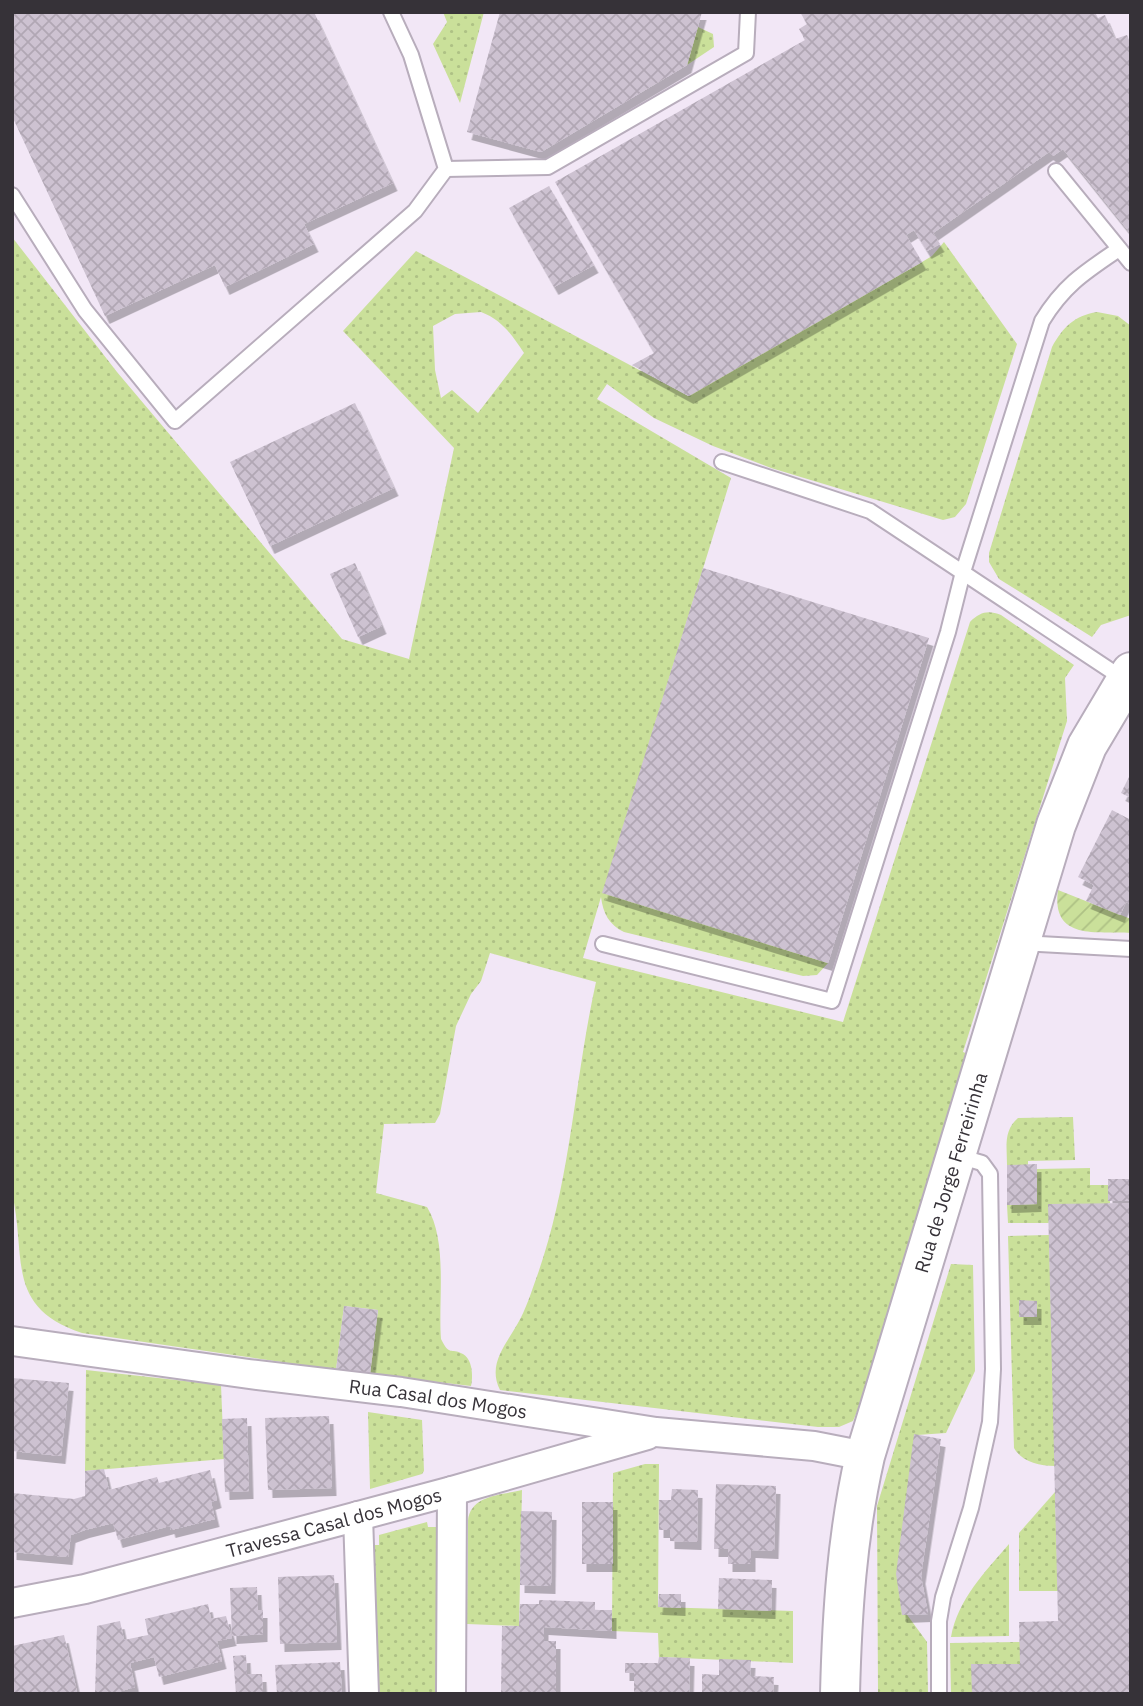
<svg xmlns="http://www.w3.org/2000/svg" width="1143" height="1706" viewBox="0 0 1143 1706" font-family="'IBM Plex Sans',sans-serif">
<defs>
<pattern id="grass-dots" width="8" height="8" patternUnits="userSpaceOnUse" patternTransform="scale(1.75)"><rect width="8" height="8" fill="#cae09a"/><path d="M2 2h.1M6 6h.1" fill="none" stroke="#aec185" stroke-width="1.8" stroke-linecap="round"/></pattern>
<pattern id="garden-furrows" width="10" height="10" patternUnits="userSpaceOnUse" patternTransform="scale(1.75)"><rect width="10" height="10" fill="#cae09a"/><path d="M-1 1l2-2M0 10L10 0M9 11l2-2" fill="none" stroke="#aec185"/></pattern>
<pattern id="building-cross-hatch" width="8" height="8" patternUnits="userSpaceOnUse" patternTransform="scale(1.75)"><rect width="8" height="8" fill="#cdc2d1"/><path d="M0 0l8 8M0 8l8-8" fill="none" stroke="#b1a7b4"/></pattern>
<filter id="shadow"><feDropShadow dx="4.5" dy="8" stdDeviation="0" flood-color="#0004"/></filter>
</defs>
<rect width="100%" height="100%" fill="#f2e7f6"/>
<g fill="url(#grass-dots)" fill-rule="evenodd">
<path d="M 443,12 L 484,12 L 460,103 L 433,44 L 447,22 Z"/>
<path d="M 698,27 L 713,34 L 714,47 L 687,65 Z"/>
<path d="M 12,237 L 117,372 L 342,639 L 409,659 L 454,448 L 343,331 L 416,251 L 688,396 L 922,262 L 932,256 L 944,242 L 1017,344 L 966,504 L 955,517 L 943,520 L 771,468 L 713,446 L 654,418 L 607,384 L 597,399 L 731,478 L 603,892 L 828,963 L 817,975 L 803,976 L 624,932 C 609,925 603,913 601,897 L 583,958 L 843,1022 L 970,622 C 980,612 988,610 1001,615 L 1074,665 L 1065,678 L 1067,721 L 963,1052 L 968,1054 L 859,1407 L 853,1421 L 839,1427 L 818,1427 L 500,1390 C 487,1364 506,1345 518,1323 C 526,1309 531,1293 536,1279 C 571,1183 574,1081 596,982 L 490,953 L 481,981 L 471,994 L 456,1026 L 440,1114 L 435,1123 L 384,1124 L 376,1193 L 427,1207 C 448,1241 438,1300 441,1339 C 450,1357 450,1347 463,1354 C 473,1360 473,1377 471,1386 L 370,1374 L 378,1310 L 344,1306 L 336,1370 L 82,1333 C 4,1307 27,1257 12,1193 ZM 481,312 C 502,320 512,335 524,353 L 478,413 L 452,390 L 441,398 L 435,370 L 433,326 L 455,314 Z"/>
<path d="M 1097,312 L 1118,316 L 1131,326 L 1131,615 L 1101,625 L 1092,637 L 999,579 L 989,562 L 989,553 L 1052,347 C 1063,327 1074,316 1097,312 Z"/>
<path d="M 1073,1117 L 1075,1160 L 1028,1161 L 1028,1165 L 1007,1165 C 1007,1147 1003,1131 1018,1118 Z"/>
<path d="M 1090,1168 L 1090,1185 L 1109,1185 L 1110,1203 L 1048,1223 L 1008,1223 L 1007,1205 L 1037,1204 L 1037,1169 Z"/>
<path d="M 1049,1235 L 1055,1466 C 1039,1466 1022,1462 1014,1448 L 1008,1236 Z"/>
<path d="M 951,1264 L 973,1265 L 975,1371 L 946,1433 L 917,1435 L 905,1612 L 927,1642 L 928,1694 L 878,1694 L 877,1506 Z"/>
<path d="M 86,1370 L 221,1385 L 224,1459 L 85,1471 Z"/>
<path d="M 368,1412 L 422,1420 L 424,1471 L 422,1474 L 370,1489 Z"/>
<path d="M 645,1464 L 659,1464 L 658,1607 L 793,1611 L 793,1663 L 659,1657 L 658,1633 L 612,1631 L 613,1473 Z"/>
<path d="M 522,1490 L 519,1626 L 467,1624 L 468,1521 C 470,1495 501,1495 522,1490 Z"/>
<path d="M 1055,1492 L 1058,1591 L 1019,1591 L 1019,1533 Z"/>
<path d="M 427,1522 L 428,1527 L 437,1527 L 437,1694 L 378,1694 L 372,1545 L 379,1545 L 379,1535 Z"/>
<path d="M 1009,1544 L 1009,1636 L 951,1637 C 958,1599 985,1572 1009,1544 Z"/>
<path d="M 1020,1642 L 1020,1664 L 972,1664 L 972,1694 L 951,1694 L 950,1643 Z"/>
</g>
<path fill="url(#garden-furrows)" d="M 1058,890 L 1131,919 L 1131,933 C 1097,931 1051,941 1058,890 Z"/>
<g fill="url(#building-cross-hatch)" filter="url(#shadow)">
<path d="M 12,12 L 314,12 L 393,183 L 304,224 L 314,244 L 225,287 L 215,265 L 105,316 L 12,116 Z"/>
<path d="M 500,12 L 702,12 L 687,65 L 541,152 L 467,132 Z"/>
<path d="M 800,12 L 1095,12 L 1098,18 L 1105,15 L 1115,39 L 1127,35 L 1131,45 L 1131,234 L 1063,149 L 1053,156 L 1049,152 L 933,233 L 940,244 L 927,251 L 914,230 L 906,235 L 922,262 L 689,396 L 632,365 L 654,353 L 555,182 L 805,40 L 799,29 L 807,24 Z"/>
<path d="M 549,186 L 594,265 L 554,287 L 509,208 Z"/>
<path d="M 355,403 L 394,488 L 270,546 L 230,462 Z"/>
<path d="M 355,563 L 382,626 L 358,637 L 330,574 Z"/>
<path d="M 703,568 L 929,638 L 828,963 L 602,893 Z"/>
<path d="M 1131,773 L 1131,798 L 1121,793 Z"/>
<path d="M 1112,810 L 1131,820 L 1131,904 L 1126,902 L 1120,915 L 1086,901 L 1094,885 L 1078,877 Z"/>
<path d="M 1037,1164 L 1037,1204 L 1007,1205 L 1007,1165 Z"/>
<rect x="1108" y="1179" width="23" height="22"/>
<path d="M 1131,1203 L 1131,1694 L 972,1694 L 971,1664 L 1020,1664 L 1019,1622 L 1058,1621 L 1048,1204 Z"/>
<path d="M 1019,1300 L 1037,1301 L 1037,1317 L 1019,1317 Z"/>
<path d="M 344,1306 L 378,1310 L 370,1374 L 336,1370 Z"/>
<path d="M 12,1378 L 69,1383 L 61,1456 L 12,1451 Z"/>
<path d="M 329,1416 L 332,1488 L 268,1490 L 265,1418 Z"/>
<path d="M 247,1418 L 249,1491 L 225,1492 L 222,1419 Z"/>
<path d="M 914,1434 L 941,1439 L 921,1576 L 928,1614 L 902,1615 L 896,1574 Z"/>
<path d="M 104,1469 L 109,1490 L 157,1477 L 159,1483 L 210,1470 L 217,1500 L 211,1502 L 215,1519 L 171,1530 L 170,1526 L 118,1540 L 113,1523 L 85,1530 L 71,1535 L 68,1557 L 12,1552 L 12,1493 L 74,1499 L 85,1496 L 85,1471 Z"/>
<path d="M 716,1484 L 776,1486 L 774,1551 L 751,1550 L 751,1564 L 728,1564 L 728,1549 L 714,1549 Z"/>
<path d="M 672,1489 L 698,1490 L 697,1542 L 670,1541 L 670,1530 L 659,1530 L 659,1500 L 671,1500 Z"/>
<rect x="582" y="1502" width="31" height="62"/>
<path d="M 521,1511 L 552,1512 L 551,1586 L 520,1585 Z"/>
<path d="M 334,1575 L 337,1642 L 280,1644 L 278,1577 Z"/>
<path d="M 719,1578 L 772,1580 L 771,1611 L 718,1609 Z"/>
<path d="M 257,1587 L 258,1610 L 263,1610 L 263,1634 L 232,1636 L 230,1588 Z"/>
<path d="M 659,1594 L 681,1594 L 681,1608 L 658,1607 Z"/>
<path d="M 539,1600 L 595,1602 L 595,1610 L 612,1610 L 612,1631 L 544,1627 L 544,1641 L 556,1641 L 556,1694 L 501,1694 L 502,1626 L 519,1626 L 520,1604 L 539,1604 Z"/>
<path d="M 208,1604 L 211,1619 L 226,1616 L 232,1638 L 217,1641 L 222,1661 L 159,1677 L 154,1657 L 130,1663 L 135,1687 L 111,1694 L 95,1694 L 97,1626 L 120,1621 L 124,1640 L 148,1635 L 145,1619 Z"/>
<path d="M 64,1635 L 77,1692 L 12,1694 L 12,1646 Z"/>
<path d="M 246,1655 L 247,1674 L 262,1674 L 263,1694 L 236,1694 L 233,1656 Z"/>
<path d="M 659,1657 L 690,1658 L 689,1694 L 634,1694 L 634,1673 L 625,1673 L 625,1663 L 658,1663 Z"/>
<path d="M 719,1659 L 751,1660 L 750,1676 L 774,1677 L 773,1694 L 702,1694 L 702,1674 L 719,1675 Z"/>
<path d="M 340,1662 L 342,1694 L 277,1694 L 275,1665 Z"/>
</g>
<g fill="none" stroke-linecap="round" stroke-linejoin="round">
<g stroke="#b8adbc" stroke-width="18">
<g id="lane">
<path d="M 446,169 L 548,167 L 746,53 L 748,12"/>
<path d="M 1056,171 L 1131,263"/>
<path d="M 12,195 L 85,310 L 175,421 L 415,211 L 446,169 L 411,55 L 391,12"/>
<path d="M 722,462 L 870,511 L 1125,680"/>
<path d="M 1021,943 L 1131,949"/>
<path d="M 603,944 L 832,1001 L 948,632 L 963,572 L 1042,321 C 1064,285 1085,272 1119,249"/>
<path d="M 939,1694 L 939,1621 L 943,1597 L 971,1508 L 990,1422 L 993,1369 L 990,1174 L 982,1163 L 958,1156"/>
</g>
</g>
<g stroke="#b8adbc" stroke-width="32">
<g id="street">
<path id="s1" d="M 12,1341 L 249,1374 L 401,1392 L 656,1432 L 814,1446 L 865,1456"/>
<path d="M 358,1516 L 364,1694"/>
<path id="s2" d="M 12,1603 L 85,1589 L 452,1491 L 647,1435"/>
<path d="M 451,1694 L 452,1491"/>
</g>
</g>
<g stroke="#b8adbc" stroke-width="42">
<g id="secondary">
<path id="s3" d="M 840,1694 C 842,1613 847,1535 865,1456 L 1056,825 L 1087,746 L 1131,672"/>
</g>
</g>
<use href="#lane" stroke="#fff" stroke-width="14"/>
<use href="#street" stroke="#fff" stroke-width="28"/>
<use href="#secondary" stroke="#fff" stroke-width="38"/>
</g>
<g text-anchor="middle" stroke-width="5" stroke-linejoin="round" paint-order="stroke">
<g font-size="19" fill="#363238" stroke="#f2e7f6">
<text dy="7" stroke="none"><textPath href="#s3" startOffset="536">Rua de Jorge Ferreirinha</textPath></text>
<text dy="7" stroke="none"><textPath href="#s1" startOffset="430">Rua Casal dos Mogos</textPath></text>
<text dy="7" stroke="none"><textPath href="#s2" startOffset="332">Travessa Casal dos Mogos</textPath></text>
</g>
</g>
<rect width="1143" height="1706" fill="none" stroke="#363238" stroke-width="28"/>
</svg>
